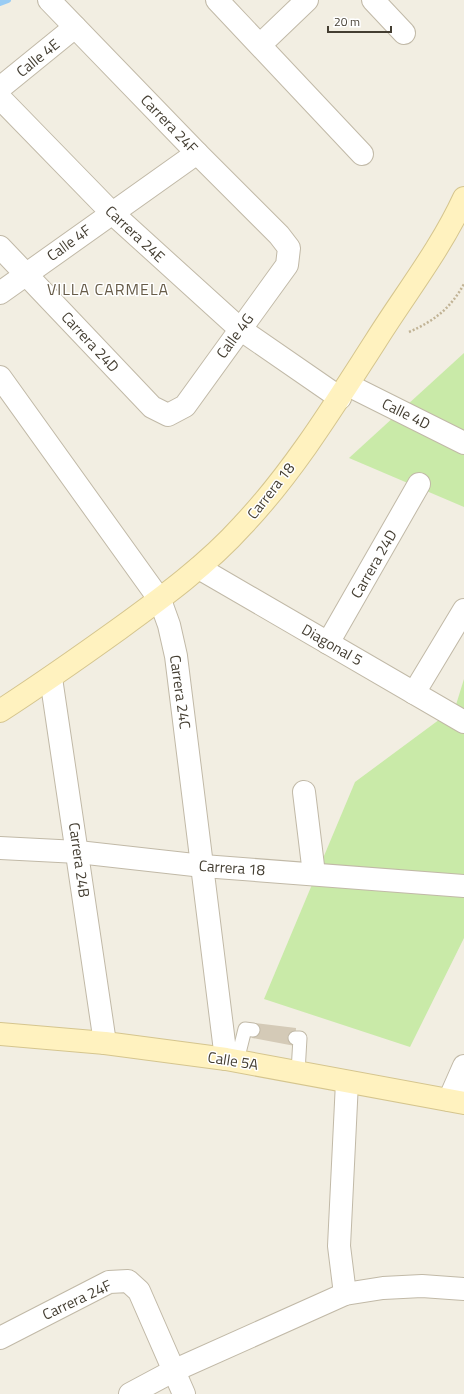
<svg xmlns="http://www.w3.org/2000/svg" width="464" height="1394" viewBox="0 0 464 1394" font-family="'Titillium Web',sans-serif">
<rect width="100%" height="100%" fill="#f2eee2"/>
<g fill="#c9eaa8">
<path d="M 464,353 L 464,507 L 349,458 Z"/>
<path d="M 464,679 L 464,938 L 410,1047 L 264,999 L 355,782 L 455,708 Z"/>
</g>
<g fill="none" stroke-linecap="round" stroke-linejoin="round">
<path stroke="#99ccf4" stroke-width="6" d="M 0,3 L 8,0"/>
</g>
<path fill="#d4cab7" d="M 255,1023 L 296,1028 L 295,1046 L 252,1038 Z"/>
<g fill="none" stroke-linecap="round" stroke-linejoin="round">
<g stroke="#c1b9a7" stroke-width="15">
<g id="lane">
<path d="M 295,1038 L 300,1038 L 298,1072"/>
<path d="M 237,1061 L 245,1029 L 253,1030"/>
</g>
</g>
<g stroke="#c1b9a7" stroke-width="24">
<g id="street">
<path d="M 217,0 L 362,154"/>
<path d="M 373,0 L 404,33"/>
<path d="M 260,45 L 307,0"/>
<path d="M 0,88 L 75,27"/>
<path d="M 0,98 L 111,212 L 240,329 L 340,398"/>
<path d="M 0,247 L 152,407 L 168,415 L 185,406 L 287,265 L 289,248 L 279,235 L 197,153 L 49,0"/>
<path d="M 0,293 L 197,153"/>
<path d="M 0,377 L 160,600 L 169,625 L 176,656 L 226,1059"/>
<path d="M 348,385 L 464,443"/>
<path d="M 199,568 L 464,722"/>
<path d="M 328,643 L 419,484"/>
<path d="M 51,678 L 105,1043"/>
<path d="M 414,693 L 464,610"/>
<path d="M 304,792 L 314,874"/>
<path d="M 0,848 L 78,852 L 203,866 L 464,886"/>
<path d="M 449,1100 L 464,1066"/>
<path d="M 345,1294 L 339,1246 L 347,1082"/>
<path d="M 0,1338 L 109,1282 L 128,1281 L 139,1291 L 184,1394"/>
<path d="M 130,1394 L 173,1371 L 345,1294 L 383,1288 L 422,1286 L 464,1289"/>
</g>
</g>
<g stroke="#d5c58e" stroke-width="24">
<g id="secondary">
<path d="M 0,711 C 40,685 80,657 119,629 C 163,597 207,565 243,525 C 294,471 335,404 375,342 C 405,294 440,250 464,198"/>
<path d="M 0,1034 L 105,1043 L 226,1059 L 464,1103"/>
</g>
</g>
<path stroke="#c1b395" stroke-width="2.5" stroke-dasharray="2 2" stroke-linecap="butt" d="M 409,332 C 434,321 450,309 464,284"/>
<use href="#lane" stroke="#fff" stroke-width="13"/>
<use href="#street" stroke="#fff" stroke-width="22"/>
<use href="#secondary" stroke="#fff2bf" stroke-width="22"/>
</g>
<g text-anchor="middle" stroke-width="3" stroke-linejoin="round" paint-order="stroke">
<g font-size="15" fill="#443e32" stroke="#fff">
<text transform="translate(38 58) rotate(-39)" y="5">Calle 4E</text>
<text transform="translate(169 124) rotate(46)" y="5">Carrera 24F</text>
<text transform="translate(135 234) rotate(43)" y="5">Carrera 24E</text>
<text transform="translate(69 243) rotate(-36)" y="5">Calle 4F</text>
<text transform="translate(235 336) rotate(-54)" y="5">Calle 4G</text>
<text transform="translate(90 342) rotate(47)" y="5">Carrera 24D</text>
<text transform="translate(406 414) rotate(26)" y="5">Calle 4D</text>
<text transform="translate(271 491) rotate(-52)" y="5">Carrera 18</text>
<text transform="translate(374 564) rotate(-60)" y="5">Carrera 24D</text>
<text transform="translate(332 645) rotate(30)" y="5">Diagonal 5</text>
<text transform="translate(180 692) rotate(82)" y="5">Carrera 24C</text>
<text transform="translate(79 860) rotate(82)" y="5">Carrera 24B</text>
<text transform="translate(232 868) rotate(4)" y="5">Carrera 18</text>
<text transform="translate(233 1061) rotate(9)" y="5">Calle 5A</text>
<text transform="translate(77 1300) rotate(-25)" y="5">Carrera 24F</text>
</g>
<g font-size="16" letter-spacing="1" fill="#675c49" stroke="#fff">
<text x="108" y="295">VILLA CARMELA</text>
</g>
</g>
<path d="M328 26v6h63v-6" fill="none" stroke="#443e32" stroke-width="2"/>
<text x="334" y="26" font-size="12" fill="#443e32" stroke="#ffffff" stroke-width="3" paint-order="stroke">20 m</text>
</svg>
